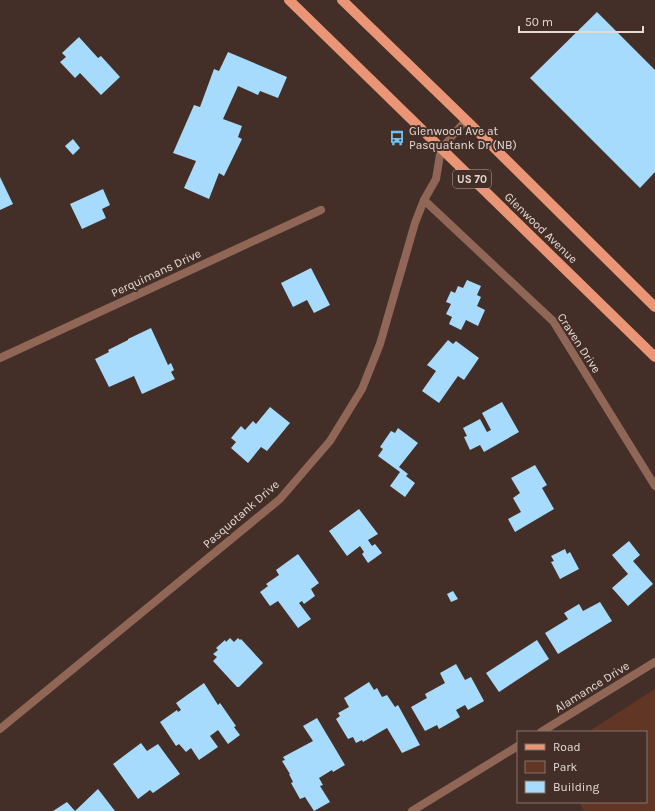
<svg xmlns="http://www.w3.org/2000/svg" width="655" height="811" viewBox="0 0 655 811" font-family="Karla,sans-serif">
<rect width="100%" height="100%" fill="#432f27"/>
<path fill="#623625" d="M 655,689 L 655,811 L 584,811 L 579,802 L 646,802 L 646,732 L 588,732 Z"/>
<g fill="#a6dbfe">
<path d="M 597,12 L 655,70 L 655,172 L 640,188 L 530,78 Z"/>
<path d="M 79,37 L 98,58 L 101,56 L 120,77 L 101,95 L 80,73 L 75,78 L 60,62 L 66,57 L 62,53 Z"/>
<path d="M 228,52 L 287,77 L 278,98 L 260,91 L 258,95 L 238,86 L 223,119 L 242,126 L 238,137 L 242,139 L 224,176 L 219,173 L 209,199 L 184,188 L 196,161 L 173,153 L 194,105 L 200,107 L 214,69 L 219,71 Z"/>
<path d="M 73,139 L 80,148 L 73,155 L 65,146 Z"/>
<path d="M 0,177 L 13,204 L 0,210 Z"/>
<path d="M 103,189 L 110,205 L 102,209 L 106,218 L 82,229 L 70,204 Z"/>
<path d="M 311,268 L 330,305 L 314,313 L 307,300 L 293,307 L 281,283 Z"/>
<path d="M 467,280 L 481,286 L 477,295 L 481,297 L 477,306 L 485,310 L 478,326 L 466,320 L 461,330 L 449,324 L 452,317 L 446,314 L 451,304 L 446,302 L 451,291 L 455,293 L 458,286 L 463,288 Z"/>
<path d="M 151,328 L 168,365 L 171,363 L 174,370 L 171,372 L 175,379 L 142,394 L 134,376 L 109,387 L 95,359 L 109,352 L 108,350 L 128,340 L 128,339 Z"/>
<path d="M 448,340 L 453,344 L 456,341 L 479,358 L 464,380 L 458,376 L 439,403 L 422,391 L 436,371 L 427,365 Z"/>
<path d="M 502,402 L 519,432 L 484,452 L 480,445 L 470,450 L 464,437 L 467,436 L 463,428 L 480,419 L 487,432 L 491,430 L 482,413 Z"/>
<path d="M 270,407 L 290,423 L 267,451 L 261,447 L 248,463 L 231,448 L 236,442 L 231,438 L 241,426 L 245,430 L 253,421 L 256,424 Z"/>
<path d="M 398,428 L 418,443 L 399,467 L 408,474 L 406,476 L 415,483 L 405,497 L 390,486 L 400,472 L 378,456 L 383,449 L 380,447 L 391,431 L 395,433 Z"/>
<path d="M 535,465 L 547,485 L 542,488 L 554,509 L 515,532 L 508,519 L 521,512 L 513,498 L 520,493 L 511,478 Z"/>
<path d="M 359,509 L 378,534 L 368,540 L 372,546 L 375,544 L 382,553 L 368,563 L 362,554 L 364,552 L 360,546 L 347,556 L 329,531 Z"/>
<path d="M 629,541 L 640,555 L 633,561 L 653,584 L 628,606 L 612,588 L 628,574 L 612,555 Z"/>
<path d="M 565,549 L 567,554 L 570,552 L 579,569 L 560,579 L 551,562 L 554,561 L 551,556 Z"/>
<path d="M 298,554 L 319,583 L 311,589 L 315,596 L 304,604 L 302,601 L 299,603 L 311,619 L 298,628 L 278,601 L 270,606 L 260,592 L 268,586 L 266,584 L 279,575 L 276,570 Z"/>
<path d="M 453,591 L 458,599 L 451,602 L 447,594 Z"/>
<path d="M 600,602 L 612,621 L 558,654 L 545,633 L 568,619 L 564,613 L 579,604 L 583,611 Z"/>
<path d="M 230,638 L 234,642 L 238,638 L 240,640 L 241,639 L 263,663 L 239,687 L 237,687 L 213,661 L 217,657 L 213,654 L 218,650 L 216,648 L 225,640 L 226,642 Z"/>
<path d="M 537,640 L 549,659 L 499,692 L 486,673 Z"/>
<path d="M 456,664 L 465,680 L 471,677 L 484,701 L 468,710 L 465,705 L 456,710 L 460,717 L 439,729 L 437,725 L 425,731 L 411,707 L 427,698 L 425,694 L 445,683 L 440,673 Z"/>
<path d="M 369,682 L 374,690 L 377,688 L 382,697 L 387,695 L 395,707 L 398,705 L 420,745 L 402,753 L 387,728 L 363,742 L 362,740 L 356,743 L 353,737 L 348,739 L 336,719 L 340,716 L 338,713 L 349,707 L 344,698 Z"/>
<path d="M 204,683 L 218,705 L 220,703 L 236,726 L 234,727 L 240,735 L 228,744 L 218,730 L 210,736 L 218,747 L 199,760 L 191,748 L 186,752 L 179,744 L 176,746 L 160,722 L 177,710 L 178,712 L 181,710 L 176,703 Z"/>
<path d="M 317,718 L 345,765 L 333,772 L 332,770 L 319,778 L 323,785 L 320,786 L 330,802 L 314,811 L 305,797 L 300,799 L 291,783 L 293,782 L 289,774 L 290,774 L 282,761 L 285,760 L 283,757 L 313,741 L 303,726 Z"/>
<path d="M 141,743 L 147,751 L 158,744 L 180,774 L 153,793 L 150,790 L 138,799 L 113,764 Z"/>
<path d="M 98,789 L 115,811 L 53,811 L 67,802 L 75,811 Z"/>
</g>
<g fill="none" stroke-linecap="round" stroke-linejoin="round">
<path stroke="#906656" stroke-width="8" d="M 0,358 L 321,210"/>
<g stroke="#906656" stroke-width="8">
<path d="M 424,200 L 553,321 L 655,486"/>
<path d="M 0,729 L 280,499 L 330,441 L 362,389 L 380,344 L 415,223 L 424,200 L 436,179 L 441,149 L 466,120"/>
<path d="M 541,732 L 655,662"/>
<path d="M 412,811 L 518,746"/>
</g>
<g stroke="#ea9575" stroke-width="10">
<path d="M 289,0 L 655,357"/>
<path d="M 342,0 L 466,120 L 655,307"/>
</g>
</g>
<defs>
<g id="bus-bare" transform="scale(1.2)"><path d="M-5-6H5V4H4V6H2V4H-2V6H-4V4H-5ZM-3.5-4V0h7V-4ZM-3.5 1.2v1.5H-2V1.2ZM2 1.2v1.5H3.5V1.2Z" fill="#70c2f4" stroke="#432f27" stroke-width="2.5" paint-order="stroke"/></g>
</defs>
<g fill-rule="evenodd">
<use href="#bus-bare" x="397" y="138"/>
</g>
<g text-anchor="middle" stroke-width="4" stroke-linejoin="round" paint-order="stroke">
<rect fill="#432f27" stroke="#b6a7a1" stroke-width="1" x="453" y="170" width="38" height="18" rx="3"/>
<g font-size="11" font-weight="bold" fill="#e7dad5">
<text x="472" y="183">US 70</text>
</g>
<g font-size="12" fill="#e7dad5" stroke="#432f27" text-anchor="start">
<text x="409" y="135">Glenwood Ave at<tspan x="409" dy="14">Pasquatank Dr (NB)</tspan></text>
</g>
<g font-size="12" fill="#e7dad5" stroke="#432f27">
<text transform="translate(541 228) rotate(44)" y="4">Glenwood Avenue</text>
<text transform="translate(156 273) rotate(-25)" y="4">Perquimans Drive</text>
<text transform="translate(579 343) rotate(57)" y="4">Craven Drive</text>
<text transform="translate(241 514) rotate(-41)" y="4">Pasquotank Drive</text>
<text transform="translate(592 687) rotate(-32)" y="4">Alamance Drive</text>
</g>
</g>
<rect x="517" y="731" width="130" height="72" fill="#432f27" stroke="#85736d"/>
<rect x="525" y="744" width="20" height="6" fill="#ea9575" stroke="#85736d"/>
<text x="553" y="751" font-size="12" fill="#e7dad5">Road</text>
<rect x="525" y="761" width="20" height="12" fill="#623625" stroke="#85736d"/>
<text x="553" y="771" font-size="12" fill="#e7dad5">Park</text>
<rect x="525" y="781" width="20" height="12" fill="#a6dbfe" stroke="#85736d"/>
<text x="553" y="791" font-size="12" fill="#e7dad5">Building</text>
<path d="M519 26v6h124v-6" fill="none" stroke="#e7dad5" stroke-width="2"/>
<text x="525" y="26" font-size="12" fill="#e7dad5" stroke="#432f27" stroke-width="3" paint-order="stroke">50 m</text>
</svg>
